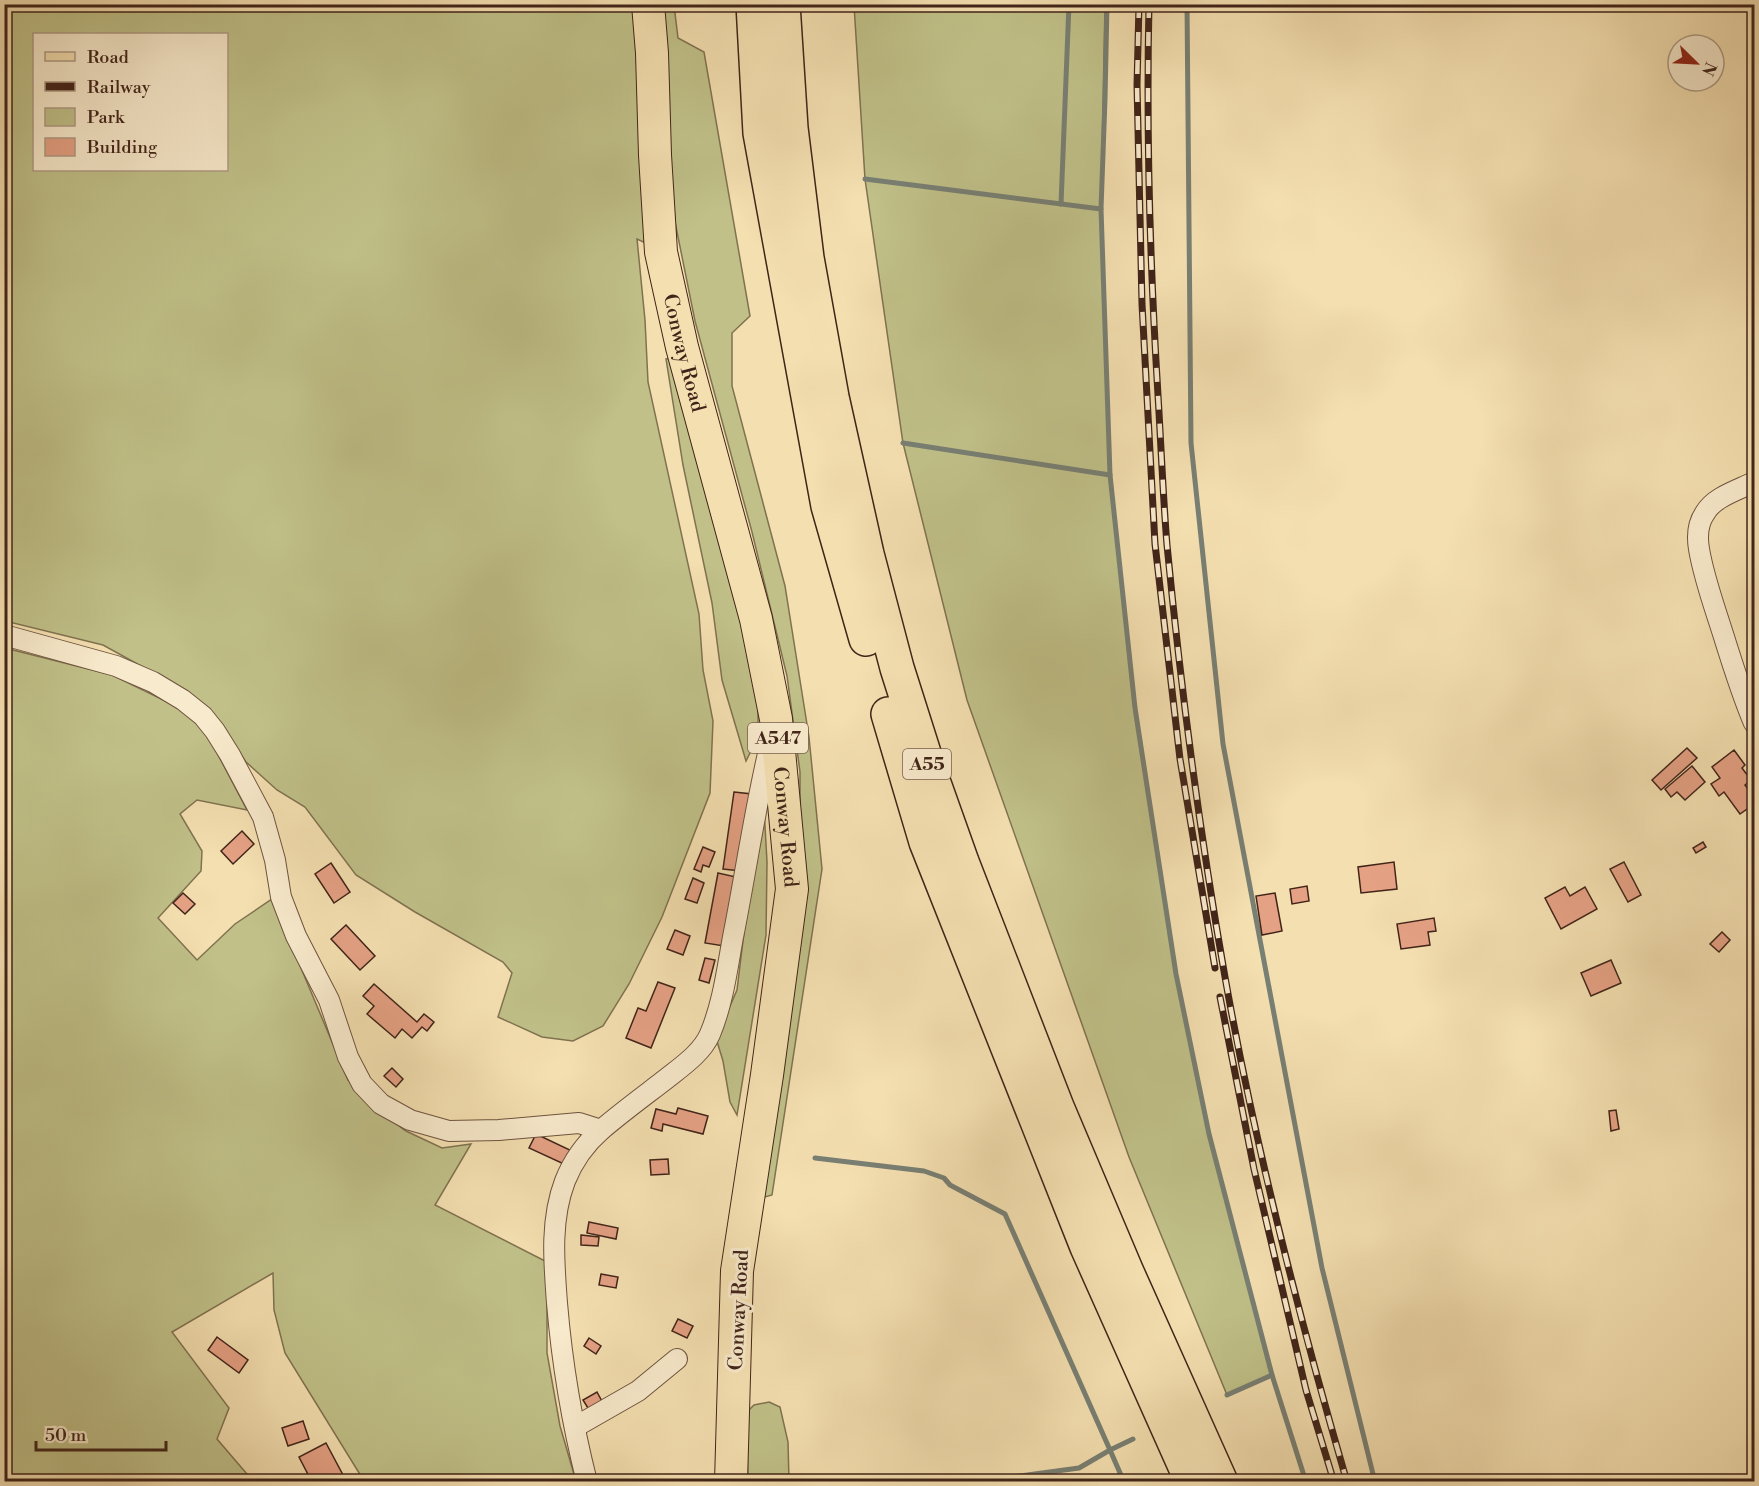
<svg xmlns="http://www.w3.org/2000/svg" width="1759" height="1486" viewBox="0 0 1759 1486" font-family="'Libre Bodoni',serif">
<rect width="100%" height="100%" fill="#f4dfb0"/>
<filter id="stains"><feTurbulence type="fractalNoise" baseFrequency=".00333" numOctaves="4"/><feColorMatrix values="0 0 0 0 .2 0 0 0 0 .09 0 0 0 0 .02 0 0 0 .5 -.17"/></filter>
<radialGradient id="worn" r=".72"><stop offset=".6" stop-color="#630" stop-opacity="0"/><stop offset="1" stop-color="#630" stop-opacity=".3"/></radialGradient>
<g fill="#c0c088" stroke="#807250" stroke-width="1.5" fill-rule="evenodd">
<path d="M 4,5 L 634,5 L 650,245 L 637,239 L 645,320 L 648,382 L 699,614 L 703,670 L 713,721 L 710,793 L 662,917 L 629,984 L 603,1026 L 573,1041 L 542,1037 L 498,1017 L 512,973 L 503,962 L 415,912 L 356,875 L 305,807 L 277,790 L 246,762 L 214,715 L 179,687 L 103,645 L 5,621 ZM 34,34 L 226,34 L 226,170 L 34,170 Z"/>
<path d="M 659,5 L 674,5 L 678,38 L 704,52 L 750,316 L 732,333 L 732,386 L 785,586 L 809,737 L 822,869 L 772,1195 L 765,1197 L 760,1192 L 800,889 L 800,772 L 787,676 L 752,532 L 695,321 L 675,222 Z"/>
<path d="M 854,5 L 1105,5 L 1101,209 L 1110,475 L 1135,708 L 1176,974 L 1209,1134 L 1272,1375 L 1227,1395 L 1129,1157 L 967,700 L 903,443 L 865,179 Z"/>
<path d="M 674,358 L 740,602 L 758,701 L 758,737 L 746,761 L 722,680 L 712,603 L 683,465 L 666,359 Z"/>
<path d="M 5,648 L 112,675 L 178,707 L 205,730 L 247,810 L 197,800 L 180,814 L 202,851 L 201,871 L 158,918 L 197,960 L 235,924 L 272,899 L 348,1080 L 371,1105 L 406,1131 L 442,1148 L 471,1144 L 435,1205 L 547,1262 L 547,1353 L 560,1426 L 576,1481 L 364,1481 L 285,1353 L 274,1310 L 273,1273 L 172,1332 L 229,1408 L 217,1439 L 253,1481 L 5,1482 Z"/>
<path d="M 764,808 L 767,862 L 766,935 L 737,1115 L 730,1102 L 723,1061 L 716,1038 L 737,990 L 754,850 Z"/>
<path d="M 769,1402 L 780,1407 L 788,1442 L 789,1481 L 748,1481 L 746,1413 L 754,1405 Z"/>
</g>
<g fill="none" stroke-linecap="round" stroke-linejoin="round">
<g stroke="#787f73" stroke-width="5">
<path d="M 1107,4 L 1105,99 L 1101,209 L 1110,475 L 1135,708 L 1176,974 L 1209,1134 L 1272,1375 L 1306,1482"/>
<path d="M 1187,4 L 1191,443 L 1223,744 L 1322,1268 L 1375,1482"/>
<path d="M 865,179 L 1101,209"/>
<path d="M 1061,204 L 1069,4"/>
<path d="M 903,443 L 1110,475"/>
<path d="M 815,1158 L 924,1171 L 944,1178 L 950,1185 L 1005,1214 L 1110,1450 L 1079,1468 L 976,1482"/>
<path d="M 1227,1395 L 1272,1375"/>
<path d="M 1124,1482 L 1110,1450 L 1133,1439"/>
</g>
</g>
<g fill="#e5a184" stroke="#412419" stroke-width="1.5">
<path d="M 1687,748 L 1697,758 L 1661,790 L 1652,780 Z"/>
<path d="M 1734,750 L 1745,765 L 1742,768 L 1751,780 L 1745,785 L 1754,797 L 1754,804 L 1740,814 L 1724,792 L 1719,796 L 1711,784 L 1720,778 L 1712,767 Z"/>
<path d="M 1692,766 L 1705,782 L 1685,800 L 1677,792 L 1671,797 L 1665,789 Z"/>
<path d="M 734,792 L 752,794 L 741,871 L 723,869 Z"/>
<path d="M 242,831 L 254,844 L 233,864 L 221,851 Z"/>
<path d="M 1703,842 L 1706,847 L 1696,853 L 1693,848 Z"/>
<path d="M 703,847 L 715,852 L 709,867 L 703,865 L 701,872 L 694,869 Z"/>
<path d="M 1394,862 L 1397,889 L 1361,893 L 1358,867 Z"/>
<path d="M 1624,862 L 1641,895 L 1628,902 L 1610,869 Z"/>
<path d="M 331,863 L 350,892 L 334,903 L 315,874 Z"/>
<path d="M 718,873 L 736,877 L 724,946 L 705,943 Z"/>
<path d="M 693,878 L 704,883 L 697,903 L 685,899 Z"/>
<path d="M 1307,886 L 1309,901 L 1292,904 L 1290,889 Z"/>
<path d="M 1565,887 L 1570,896 L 1585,887 L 1597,909 L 1561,929 L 1545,898 Z"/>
<path d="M 183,893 L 195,904 L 185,914 L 173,903 Z"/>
<path d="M 1275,893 L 1282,931 L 1262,935 L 1256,896 Z"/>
<path d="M 1434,918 L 1436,931 L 1428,932 L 1430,945 L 1401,949 L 1397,924 Z"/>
<path d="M 346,925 L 375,956 L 360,970 L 331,939 Z"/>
<path d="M 675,930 L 690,936 L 683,955 L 667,949 Z"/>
<path d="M 1722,932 L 1730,940 L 1719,952 L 1710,944 Z"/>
<path d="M 705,958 L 715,960 L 709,983 L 699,980 Z"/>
<path d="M 1611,960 L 1621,983 L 1591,996 L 1581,973 Z"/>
<path d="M 658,982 L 675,988 L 651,1048 L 626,1038 L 638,1008 L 646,1011 Z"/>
<path d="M 374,984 L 417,1022 L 424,1014 L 434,1022 L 427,1031 L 422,1027 L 412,1038 L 402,1029 L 395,1038 L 367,1014 L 374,1006 L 363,996 Z"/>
<path d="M 392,1068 L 403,1079 L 396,1087 L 384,1076 Z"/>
<path d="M 678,1108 L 708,1116 L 703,1134 L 663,1124 L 662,1131 L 651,1128 L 656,1109 L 676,1114 Z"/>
<path d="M 1616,1110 L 1619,1129 L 1611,1131 L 1609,1111 Z"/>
<path d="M 536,1134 L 572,1151 L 566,1165 L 529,1148 Z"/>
<path d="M 668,1159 L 669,1174 L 651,1175 L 650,1160 Z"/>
<path d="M 589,1222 L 618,1228 L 616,1239 L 587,1233 Z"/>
<path d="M 581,1235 L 599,1237 L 598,1246 L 581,1245 Z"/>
<path d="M 601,1274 L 618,1277 L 616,1288 L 599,1285 Z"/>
<path d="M 678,1319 L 693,1326 L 687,1338 L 672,1331 Z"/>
<path d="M 217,1337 L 248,1360 L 239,1373 L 208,1350 Z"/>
<path d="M 589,1338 L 601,1346 L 596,1354 L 584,1346 Z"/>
<path d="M 597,1392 L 604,1405 L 591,1413 L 583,1400 Z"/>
<path d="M 303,1421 L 309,1439 L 288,1446 L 282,1428 Z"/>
<path d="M 326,1443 L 343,1475 L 330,1482 L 312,1482 L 299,1457 Z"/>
</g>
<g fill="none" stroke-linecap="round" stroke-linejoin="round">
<g stroke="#6e533f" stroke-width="22">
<g id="minor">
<path d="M 1754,482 C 1738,490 1714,497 1705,513 C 1698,523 1697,537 1699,549 C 1704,579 1715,608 1724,637 C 1733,666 1742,695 1754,723"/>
<path d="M 4,635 L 116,666 L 153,682 L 183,700 L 203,716 L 215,731 L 230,755 L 263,817 L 275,860 L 281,897 L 296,936 L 329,1000 L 348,1057 L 362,1084 L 381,1104 L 410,1120 L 449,1131 L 499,1130 L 579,1123 L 601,1130"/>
<path d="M 575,1427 L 638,1391 L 677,1359"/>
<path d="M 587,1482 C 572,1423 562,1363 557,1303 C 554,1263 550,1220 565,1181 C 573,1161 585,1144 601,1130 C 622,1112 644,1096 666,1079 C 681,1067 702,1053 710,1034 C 723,1003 727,970 733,937 C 746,872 755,806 771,741"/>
</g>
</g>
<g stroke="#412419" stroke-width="34">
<g id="primary">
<path id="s1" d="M 648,4 L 652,53 L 655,155 L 661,252 L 682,347 L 756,619 L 776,719 L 792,889 L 767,1075 L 737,1271 L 731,1482"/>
</g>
</g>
<g stroke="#412419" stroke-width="36">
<g id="trunk">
<path d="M 753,4 L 760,133 L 828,506 L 866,639"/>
<path d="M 783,4 L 791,128 L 807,258 L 832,397 L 867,554 L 897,668 L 930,772 L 962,862 L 1057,1107 L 1126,1270 L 1221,1482"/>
<path d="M 888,714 L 926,842 L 1087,1247 L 1192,1482"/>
</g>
</g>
<use href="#minor" stroke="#f8eacc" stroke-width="20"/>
<use href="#primary" stroke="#f4dfb0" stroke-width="32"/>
<use href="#trunk" stroke="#f4dfb0" stroke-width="33"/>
<g stroke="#412419" stroke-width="7">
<g id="rail">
<path d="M 1139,4 L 1137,85 L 1142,304 L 1155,544 L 1180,759 L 1215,968"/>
<path d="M 1149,4 C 1146,135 1150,265 1158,395 C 1161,445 1163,496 1167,545 C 1181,690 1200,835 1225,977 C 1255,1146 1299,1317 1347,1482"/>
<path d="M 1220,997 L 1254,1169 L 1306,1390 L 1334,1482"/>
</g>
</g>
<use href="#rail" stroke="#f8eacc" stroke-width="4.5" stroke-dasharray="14" stroke-linecap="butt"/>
</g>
<g text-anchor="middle" stroke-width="6" stroke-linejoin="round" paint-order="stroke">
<g fill="#f8eacc" stroke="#785f4f" stroke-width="1.5">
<rect x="748" y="723" width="60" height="30" rx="4.5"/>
<rect x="903" y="749" width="48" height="30" rx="4.5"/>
</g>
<g font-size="18" font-weight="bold" fill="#412419">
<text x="778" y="744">A547</text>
<text x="927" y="770">A55</text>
</g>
<g font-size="20" fill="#412419" stroke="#f8eacc">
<text dy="7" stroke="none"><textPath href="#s1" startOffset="352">Conway Road</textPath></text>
<text dy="7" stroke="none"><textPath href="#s1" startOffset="838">Conway Road</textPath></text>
<text transform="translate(738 1310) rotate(-87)" y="7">Conway Road</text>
</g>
</g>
<rect width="1759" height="1486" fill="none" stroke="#f4dfb0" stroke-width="24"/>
<rect x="6" y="6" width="1747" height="1474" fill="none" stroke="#412419" stroke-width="3"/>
<rect x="12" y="12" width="1735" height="1462" fill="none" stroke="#412419" stroke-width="1.5"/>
<rect x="33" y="33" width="195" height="138" fill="#f8eacc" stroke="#af9b84" stroke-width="1.5"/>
<rect x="45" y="52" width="30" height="9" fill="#f4dfb0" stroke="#af9b84" stroke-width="1.5"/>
<text x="87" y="63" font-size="18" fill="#412419">Road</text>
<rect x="45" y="82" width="30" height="9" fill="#412419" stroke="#af9b84" stroke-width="1.5"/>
<text x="87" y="93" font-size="18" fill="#412419">Railway</text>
<rect x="45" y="108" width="30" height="18" fill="#c0c088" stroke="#af9b84" stroke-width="1.5"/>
<text x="87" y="123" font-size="18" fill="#412419">Park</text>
<rect x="45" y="138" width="30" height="18" fill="#e5a184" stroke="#af9b84" stroke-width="1.5"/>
<text x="87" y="153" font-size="18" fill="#412419">Building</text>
<g transform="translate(1696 63) rotate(114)"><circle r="28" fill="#f8eacc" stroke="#af9b84" stroke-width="1.5"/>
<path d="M0-4.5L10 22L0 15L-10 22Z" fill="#8f2418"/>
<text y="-9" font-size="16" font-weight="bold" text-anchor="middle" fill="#412419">N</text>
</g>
<path d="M36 1441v9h130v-9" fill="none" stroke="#412419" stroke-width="3"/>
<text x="45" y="1441" font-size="18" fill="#412419" stroke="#f8eacc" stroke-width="4.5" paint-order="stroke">50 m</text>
<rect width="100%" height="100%" filter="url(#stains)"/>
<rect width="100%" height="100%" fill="url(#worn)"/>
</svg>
